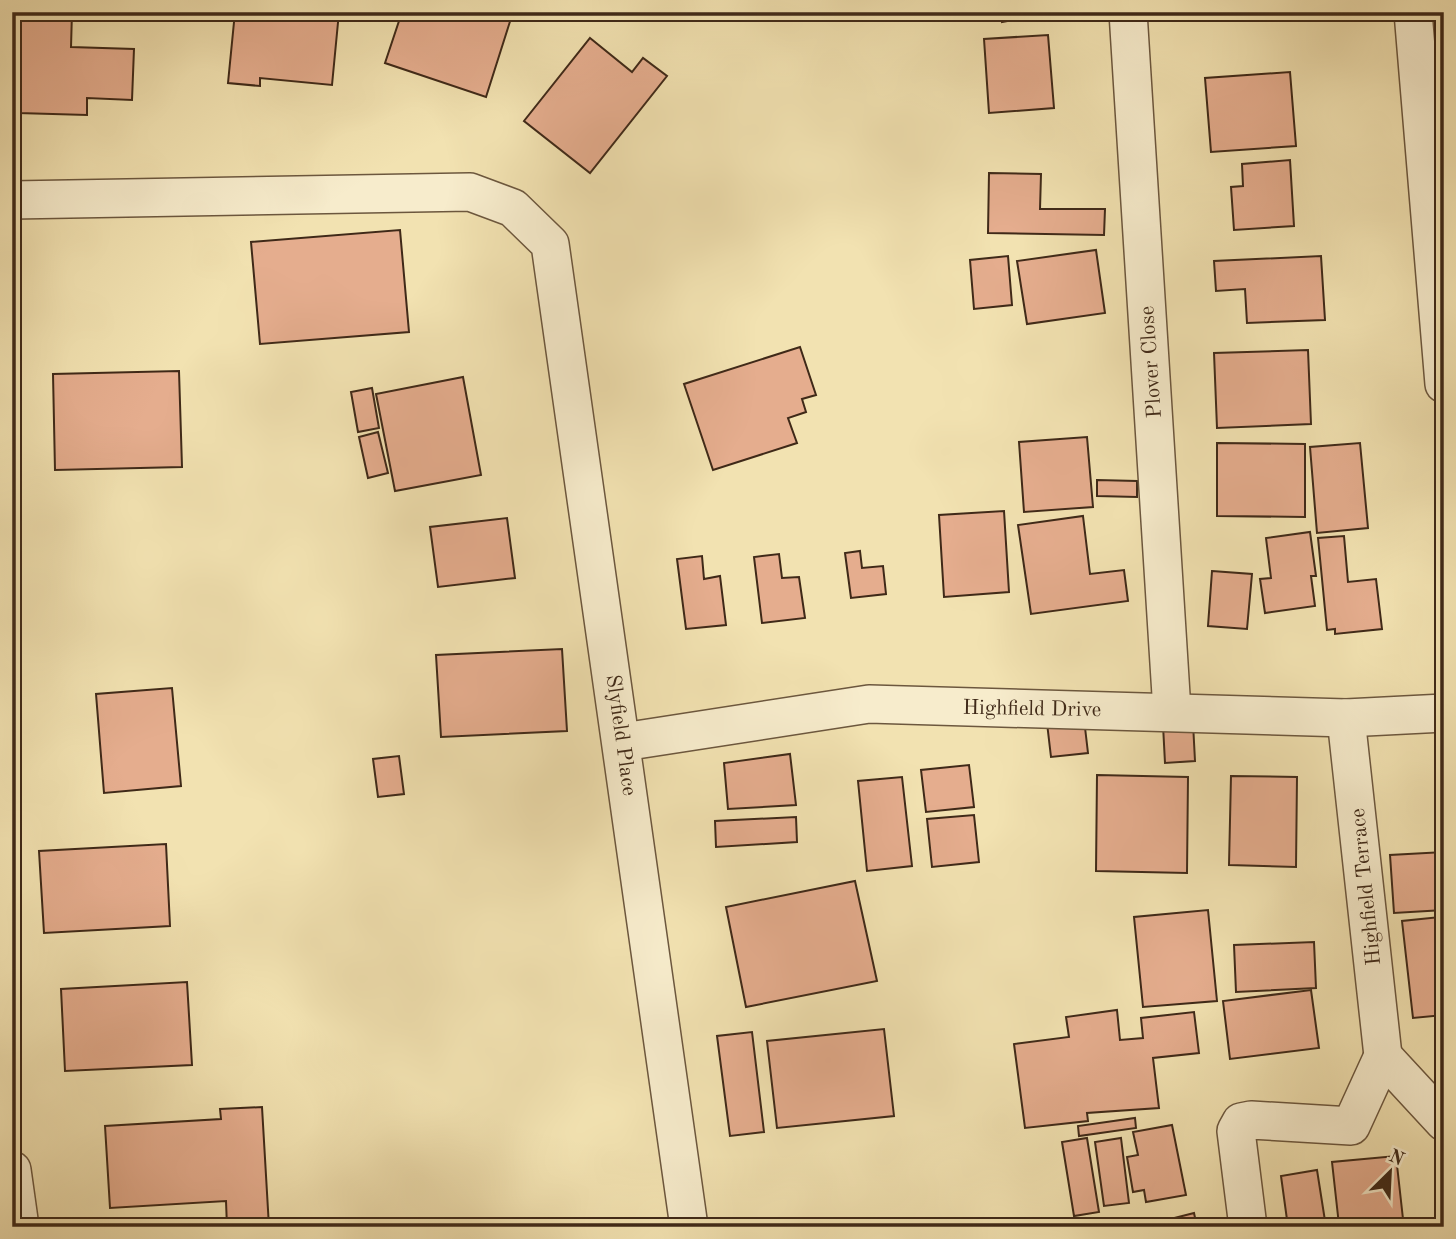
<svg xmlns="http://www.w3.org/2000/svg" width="1456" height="1239" viewBox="0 0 1456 1239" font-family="'Old Standard TT',serif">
<rect width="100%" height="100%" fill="#f2e2b1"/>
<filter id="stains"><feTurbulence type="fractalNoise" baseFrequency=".00286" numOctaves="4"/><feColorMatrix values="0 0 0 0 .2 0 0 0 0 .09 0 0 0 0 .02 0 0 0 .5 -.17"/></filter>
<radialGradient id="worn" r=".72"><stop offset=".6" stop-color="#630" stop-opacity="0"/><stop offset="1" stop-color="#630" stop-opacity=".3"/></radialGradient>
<g fill="#e5ad8e" stroke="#3f2918" stroke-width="2">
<path d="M 15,12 L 72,12 L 71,47 L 134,49 L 132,100 L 87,98 L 87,115 L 18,113 L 18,101 L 12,101 Z"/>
<path d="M 235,12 L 339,12 L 332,85 L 260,78 L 260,86 L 228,83 Z"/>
<path d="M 402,12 L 513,12 L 486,97 L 385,63 Z"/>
<path d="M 1000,12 L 1057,12 L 1002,22 Z"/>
<path d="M 1048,35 L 1054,108 L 989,113 L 984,39 Z"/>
<path d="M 590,38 L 632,72 L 643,58 L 667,76 L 590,173 L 524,121 Z"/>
<path d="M 1290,72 L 1296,146 L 1211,152 L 1205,78 Z"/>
<path d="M 1290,160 L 1294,226 L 1234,230 L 1231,187 L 1243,186 L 1242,164 Z"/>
<path d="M 989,173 L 1041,174 L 1040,209 L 1105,209 L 1104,235 L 988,233 Z"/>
<path d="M 400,230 L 409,332 L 260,344 L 251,242 Z"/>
<path d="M 1096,250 L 1105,313 L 1027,324 L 1017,261 Z"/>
<path d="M 1008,256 L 1012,305 L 974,309 L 970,260 Z"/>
<path d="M 1321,256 L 1325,320 L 1247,323 L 1245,289 L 1216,291 L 1214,261 Z"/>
<path d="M 800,347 L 816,395 L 802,399 L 806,412 L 788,418 L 797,443 L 713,470 L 684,384 Z"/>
<path d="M 1308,350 L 1311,424 L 1217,428 L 1214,353 Z"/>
<path d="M 179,371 L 182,467 L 55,470 L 53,374 Z"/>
<path d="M 463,377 L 481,475 L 395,491 L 376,394 Z"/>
<path d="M 372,388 L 379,428 L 358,432 L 351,392 Z"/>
<path d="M 378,432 L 388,473 L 368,478 L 359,437 Z"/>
<path d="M 1087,437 L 1093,507 L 1024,512 L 1019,442 Z"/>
<path d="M 1217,443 L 1305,444 L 1305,517 L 1217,516 Z"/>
<path d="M 1360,443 L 1368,528 L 1317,533 L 1310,447 Z"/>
<path d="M 1097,480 L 1137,481 L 1137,497 L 1097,496 Z"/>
<path d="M 1004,511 L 1009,592 L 944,597 L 939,515 Z"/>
<path d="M 1083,516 L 1090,574 L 1124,570 L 1128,601 L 1031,614 L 1018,525 Z"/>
<path d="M 507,518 L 515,578 L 438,587 L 430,527 Z"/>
<path d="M 1310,532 L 1316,576 L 1311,576 L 1315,606 L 1265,613 L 1260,579 L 1271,578 L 1266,538 Z"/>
<path d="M 1344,536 L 1348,582 L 1376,579 L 1382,629 L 1335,634 L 1335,629 L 1327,630 L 1318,538 Z"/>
<path d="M 860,551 L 862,568 L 883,566 L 886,594 L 851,598 L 845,553 Z"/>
<path d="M 779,554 L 782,578 L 799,577 L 805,618 L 762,623 L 754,557 Z"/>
<path d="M 702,556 L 704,579 L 720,576 L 726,625 L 686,629 L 677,559 Z"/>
<path d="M 1212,571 L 1252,574 L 1247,629 L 1208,626 Z"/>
<path d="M 562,649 L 567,731 L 441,737 L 436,655 Z"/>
<path d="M 172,688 L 181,786 L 104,793 L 96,694 Z"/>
<path d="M 1084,719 L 1088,753 L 1051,757 L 1047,723 Z"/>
<path d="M 1193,723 L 1195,761 L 1165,763 L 1163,725 Z"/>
<path d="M 790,754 L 796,805 L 728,809 L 724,763 Z"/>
<path d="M 399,756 L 404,794 L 378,797 L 373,759 Z"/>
<path d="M 969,765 L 974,807 L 926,812 L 921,770 Z"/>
<path d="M 1097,775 L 1188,777 L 1187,873 L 1096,871 Z"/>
<path d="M 1231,776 L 1297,777 L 1296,867 L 1229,865 Z"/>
<path d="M 902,777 L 912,866 L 867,871 L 858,781 Z"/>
<path d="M 974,815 L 979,862 L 932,867 L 927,819 Z"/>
<path d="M 796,817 L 797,842 L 716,847 L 715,821 Z"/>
<path d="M 166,844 L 170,926 L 44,933 L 39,851 Z"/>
<path d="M 1444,852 L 1444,910 L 1394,913 L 1390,855 Z"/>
<path d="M 855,881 L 877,981 L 746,1007 L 726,907 Z"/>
<path d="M 1208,910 L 1217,1001 L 1143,1007 L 1134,917 Z"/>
<path d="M 1440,917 L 1444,947 L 1444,1015 L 1413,1018 L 1402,921 Z"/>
<path d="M 1314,942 L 1316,988 L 1236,992 L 1234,945 Z"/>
<path d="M 187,982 L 192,1065 L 65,1071 L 61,989 Z"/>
<path d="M 1311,990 L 1319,1048 L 1230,1059 L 1223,1001 Z"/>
<path d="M 1117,1010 L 1120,1040 L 1143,1038 L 1141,1018 L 1194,1012 L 1199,1053 L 1153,1058 L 1159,1108 L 1087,1113 L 1088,1121 L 1025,1128 L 1014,1044 L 1069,1037 L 1066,1017 Z"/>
<path d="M 884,1029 L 894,1116 L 777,1128 L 767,1041 Z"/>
<path d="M 752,1032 L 764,1132 L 730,1136 L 717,1036 Z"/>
<path d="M 262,1107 L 269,1227 L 227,1227 L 226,1201 L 110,1208 L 105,1126 L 221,1119 L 220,1109 Z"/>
<path d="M 1135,1118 L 1136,1128 L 1079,1136 L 1078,1126 Z"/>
<path d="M 1172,1125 L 1186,1195 L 1146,1202 L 1144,1190 L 1133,1192 L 1127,1157 L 1138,1155 L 1133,1132 Z"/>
<path d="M 1087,1138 L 1099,1212 L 1074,1216 L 1062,1142 Z"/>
<path d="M 1121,1138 L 1129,1203 L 1104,1206 L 1095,1142 Z"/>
<path d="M 1396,1156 L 1403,1219 L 1339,1225 L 1332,1162 Z"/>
<path d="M 1317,1170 L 1326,1227 L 1288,1227 L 1281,1176 Z"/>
<path d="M 1194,1213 L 1197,1227 L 1139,1227 Z"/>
</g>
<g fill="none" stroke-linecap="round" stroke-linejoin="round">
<g stroke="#6c573e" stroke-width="40">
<g id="minor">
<path d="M 1128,12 L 1172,711"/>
<path d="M 1413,12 L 1444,384"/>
<path d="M 12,200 L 470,192 L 513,208 L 550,244 L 689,1227"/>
<path d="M 1346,718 L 1383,1056"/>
<path d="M 623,742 L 869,704 L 1346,718 L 1444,713"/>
<path d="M 1383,1056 L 1444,1122"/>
<path d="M 12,1170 L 20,1227"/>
<path d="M 1248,1227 L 1236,1131 L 1241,1122 L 1251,1120 L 1351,1126 L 1383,1056"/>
</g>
</g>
<use href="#minor" stroke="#f7eccc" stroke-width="37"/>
</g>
<g text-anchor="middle" stroke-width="5" stroke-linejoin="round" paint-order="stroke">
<g font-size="21" fill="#3f2918" stroke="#f7eccc">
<text transform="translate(1150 362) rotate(-94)" y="7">Plover Close</text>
<text transform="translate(1032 708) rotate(1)" y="7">Highfield Drive</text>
<text transform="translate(622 735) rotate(82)" y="7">Slyfield Place</text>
<text transform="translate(1365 887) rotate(-96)" y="7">Highfield Terrace</text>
</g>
</g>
<rect width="1456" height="1239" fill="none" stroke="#f2e2b1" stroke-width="42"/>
<rect x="14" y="14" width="1428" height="1211" fill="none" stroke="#3f2918" stroke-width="3.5"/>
<rect x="21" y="21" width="1414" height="1197" fill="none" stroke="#3f2918" stroke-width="2"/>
<g transform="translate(1390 1172) rotate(24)" stroke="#f7eccc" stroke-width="5" paint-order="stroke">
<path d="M0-5L12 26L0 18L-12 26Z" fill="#3f2918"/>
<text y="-10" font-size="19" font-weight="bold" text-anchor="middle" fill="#3f2918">N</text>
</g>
<rect width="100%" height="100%" filter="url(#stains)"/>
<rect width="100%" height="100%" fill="url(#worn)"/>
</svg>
